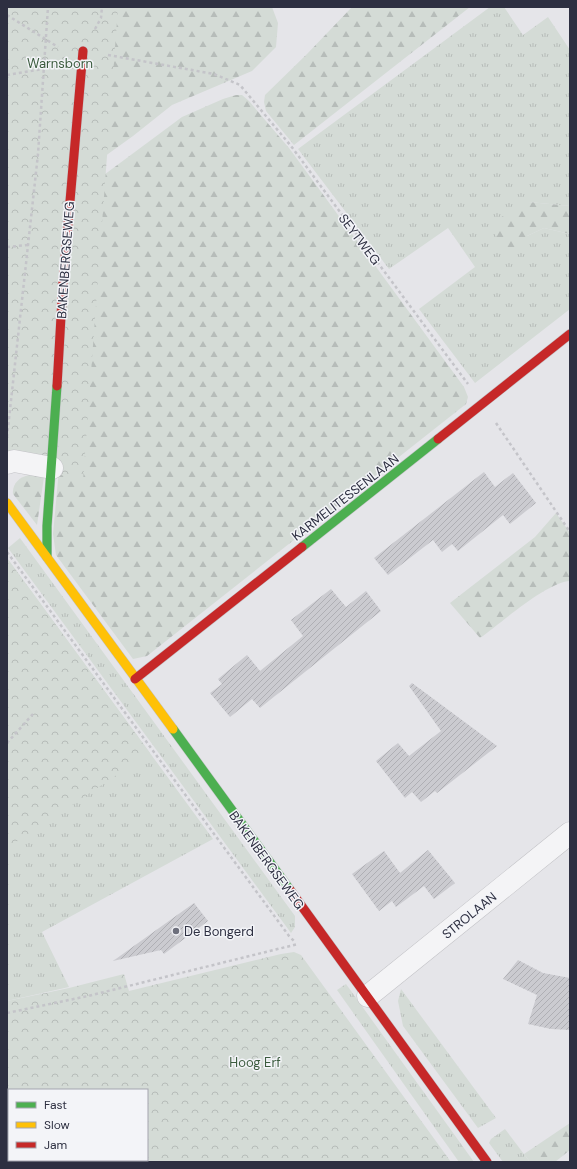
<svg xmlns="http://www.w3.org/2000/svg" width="577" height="1169" viewBox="0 0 577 1169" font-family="'DM Sans',sans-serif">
<defs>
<pattern id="grass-tufts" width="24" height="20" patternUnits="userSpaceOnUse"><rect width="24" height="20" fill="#d4dbd6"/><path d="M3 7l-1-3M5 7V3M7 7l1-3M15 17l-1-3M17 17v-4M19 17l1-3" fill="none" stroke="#b6bcb9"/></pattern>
<pattern id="forest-firs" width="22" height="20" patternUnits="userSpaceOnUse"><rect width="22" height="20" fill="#d4dbd6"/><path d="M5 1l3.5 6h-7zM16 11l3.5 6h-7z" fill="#b6bcb9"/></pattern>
<pattern id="park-crowns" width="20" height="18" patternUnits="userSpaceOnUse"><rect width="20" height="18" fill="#d4dbd6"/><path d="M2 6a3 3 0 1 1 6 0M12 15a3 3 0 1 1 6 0" fill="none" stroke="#b6bcb9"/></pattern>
<pattern id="building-hatch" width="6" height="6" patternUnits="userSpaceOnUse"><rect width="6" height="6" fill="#cbcbd0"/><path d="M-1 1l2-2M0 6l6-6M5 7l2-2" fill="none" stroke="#afafb4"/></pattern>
</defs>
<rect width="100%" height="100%" fill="#e5e5e9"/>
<g fill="url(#grass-tufts)">
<path d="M 490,7 L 504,7 L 523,35 L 548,17 L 570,50 L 570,206 L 529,202 L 527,236 L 544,228 L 570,234 L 570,309 L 475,383 L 419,309 L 475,267 L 448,228 L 389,269 L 298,149 Z"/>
<path d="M 20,538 L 295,916 L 295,927 L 291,933 L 8,548 Z"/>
<path d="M 7,558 L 213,839 L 42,932 L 69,987 L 7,1001 Z"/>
<path d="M 346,984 L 474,1162 L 459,1162 L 337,990 Z"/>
<path d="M 401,989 L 496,1118 L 478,1128 L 403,1026 L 398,1001 Z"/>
<path d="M 505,1129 L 530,1162 L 503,1162 L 489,1143 L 491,1139 Z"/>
</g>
<g fill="url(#forest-firs)">
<path d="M 106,7 L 272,7 L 278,23 L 276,47 L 252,71 L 172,105 L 133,136 L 83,172 Z"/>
<path d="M 352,7 L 470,7 L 294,145 L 266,111 L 264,102 L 265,95 L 307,54 Z"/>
<path d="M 236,95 L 242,95 L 249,101 L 289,148 L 464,387 L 468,397 L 466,404 L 147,656 L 133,659 L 56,555 L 53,534 L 85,189 L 182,117 L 223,99 Z"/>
<path d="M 529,202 L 570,206 L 570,234 L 544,228 L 527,236 L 521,247 L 506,250 L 493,231 L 496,220 Z"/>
<path d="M 29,475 L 44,477 L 37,525 L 13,494 C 12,484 19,477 29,475 Z"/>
<path d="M 556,513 L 570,533 L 570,581 C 547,582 501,623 480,638 L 450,603 L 535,537 Z"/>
<path d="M 570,1123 L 570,1150 L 555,1162 L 530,1162 L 524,1154 Z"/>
</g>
<g fill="url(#park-crowns)" fill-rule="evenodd">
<path d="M 7,7 L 118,7 L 83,481 L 7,460 Z"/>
<path d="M 7,558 L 150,753 L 7,848 Z"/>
<path d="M 294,952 L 301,955 L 451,1162 L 7,1162 L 7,1001 L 69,988 L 124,974 L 129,991 L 281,954 ZM 9,1090 L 147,1090 L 147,1160 L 9,1160 Z"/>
</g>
<g fill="url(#building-hatch)">
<path d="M 484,472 L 495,487 L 513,473 L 536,503 L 510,524 L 503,515 L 458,551 L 452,544 L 442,552 L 433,540 L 388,575 L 374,558 Z"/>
<path d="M 331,589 L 346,607 L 366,591 L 381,611 L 260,708 L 252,699 L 230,717 L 210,693 L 222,684 L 218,679 L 247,655 L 260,671 L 303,636 L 291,620 Z"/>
<path d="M 412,683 L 497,746 L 437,793 L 435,791 L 421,802 L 412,792 L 405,798 L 376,761 L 398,743 L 409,756 L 441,731 L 409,686 Z"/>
<path d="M 428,850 L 455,883 L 434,899 L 424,886 L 396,907 L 392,901 L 379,911 L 352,874 L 384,851 L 400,873 Z"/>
<path d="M 194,903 L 208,921 L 164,954 L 161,950 L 113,961 Z"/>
<path d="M 518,960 L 543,973 L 570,978 L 570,1030 L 551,1029 L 528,1024 L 537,995 L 503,979 Z"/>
</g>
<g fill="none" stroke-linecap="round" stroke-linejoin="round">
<g stroke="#c3c3c7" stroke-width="23">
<g id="street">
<path d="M 7,463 L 14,461 L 52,468"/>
<path d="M 368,996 L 570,833"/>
</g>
</g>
<g stroke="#c3c3c7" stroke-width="10">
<g id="fast">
<path d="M 302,547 L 438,439"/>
<path d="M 47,557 L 47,526 L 57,386"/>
<path d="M 173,729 L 290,890"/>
</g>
</g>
<g stroke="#c3c3c7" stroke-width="10">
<path id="slow" d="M 7,503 L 173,729"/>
</g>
<g stroke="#c3c3c7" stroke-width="10">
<g id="jam">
<path d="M 57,386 L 63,282 L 83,51"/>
<path d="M 438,439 L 570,334"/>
<path d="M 135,679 L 302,547"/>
<path d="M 290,890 L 487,1162"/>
</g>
</g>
<g stroke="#c4c4c9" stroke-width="2.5" stroke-dasharray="3 3" stroke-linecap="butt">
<path d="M 7,15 L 58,47"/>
<path d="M 95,29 L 101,18 L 102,7"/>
<path d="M 108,55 L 214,74 L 240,85 L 291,146 L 468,384"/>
<path d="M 7,75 L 43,69"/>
<path d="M 7,247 L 28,245"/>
<path d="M 496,423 L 570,532"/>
<path d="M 7,437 L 38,154 L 48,7"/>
<path d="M 7,552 L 289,936 L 294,941"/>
<path d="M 7,743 L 33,714"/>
<path d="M 7,1013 L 88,996 L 298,944"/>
<path d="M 7,1150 L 9,1150"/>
<path d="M 49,1160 L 57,1162"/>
</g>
<use href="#street" stroke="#f4f4f6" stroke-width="22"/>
<use href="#fast" stroke="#4caf50" stroke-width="9"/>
<use href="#slow" stroke="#ffc107" stroke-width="9"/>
<use href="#jam" stroke="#c62828" stroke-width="9"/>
</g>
<circle fill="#6d6f7c" stroke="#f3f4f8" stroke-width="1.5" cx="176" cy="931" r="4"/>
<g text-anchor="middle" stroke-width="3" stroke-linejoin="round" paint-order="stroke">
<g font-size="13" fill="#3b5b3e" stroke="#f3f4f8">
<text x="60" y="68">Warnsborn</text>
<text x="255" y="1067">Hoog Erf</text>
</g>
<g font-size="13" fill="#2d2f41" stroke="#f3f4f8">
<text transform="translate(360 239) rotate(53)" y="5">SEYTWEG</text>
<text transform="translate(65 260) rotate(-86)" y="5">BAKENBERGSEWEG</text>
<text transform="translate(345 497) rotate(-38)" y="5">KARMELITESSENLAAN</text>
<text transform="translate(267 860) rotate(54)" y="5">BAKENBERGSEWEG</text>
<text transform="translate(469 915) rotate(-39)" y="5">STROLAAN</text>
</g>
<g font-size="13" fill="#2d2f41" stroke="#f3f4f8" text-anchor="start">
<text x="184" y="936">De Bongerd</text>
</g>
</g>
<rect width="577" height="1169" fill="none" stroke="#2d2f41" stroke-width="16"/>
<rect x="8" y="1089" width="140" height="72" fill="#f3f4f8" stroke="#a4a5af"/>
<rect x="16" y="1102" width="20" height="6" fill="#4caf50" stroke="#a4a5af"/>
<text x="44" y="1109" font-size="12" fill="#2d2f41">Fast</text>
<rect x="16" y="1122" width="20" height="6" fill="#ffc107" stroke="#a4a5af"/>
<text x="44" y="1129" font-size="12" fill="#2d2f41">Slow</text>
<rect x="16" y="1142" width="20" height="6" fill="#c62828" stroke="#a4a5af"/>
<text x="44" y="1149" font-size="12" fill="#2d2f41">Jam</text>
</svg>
